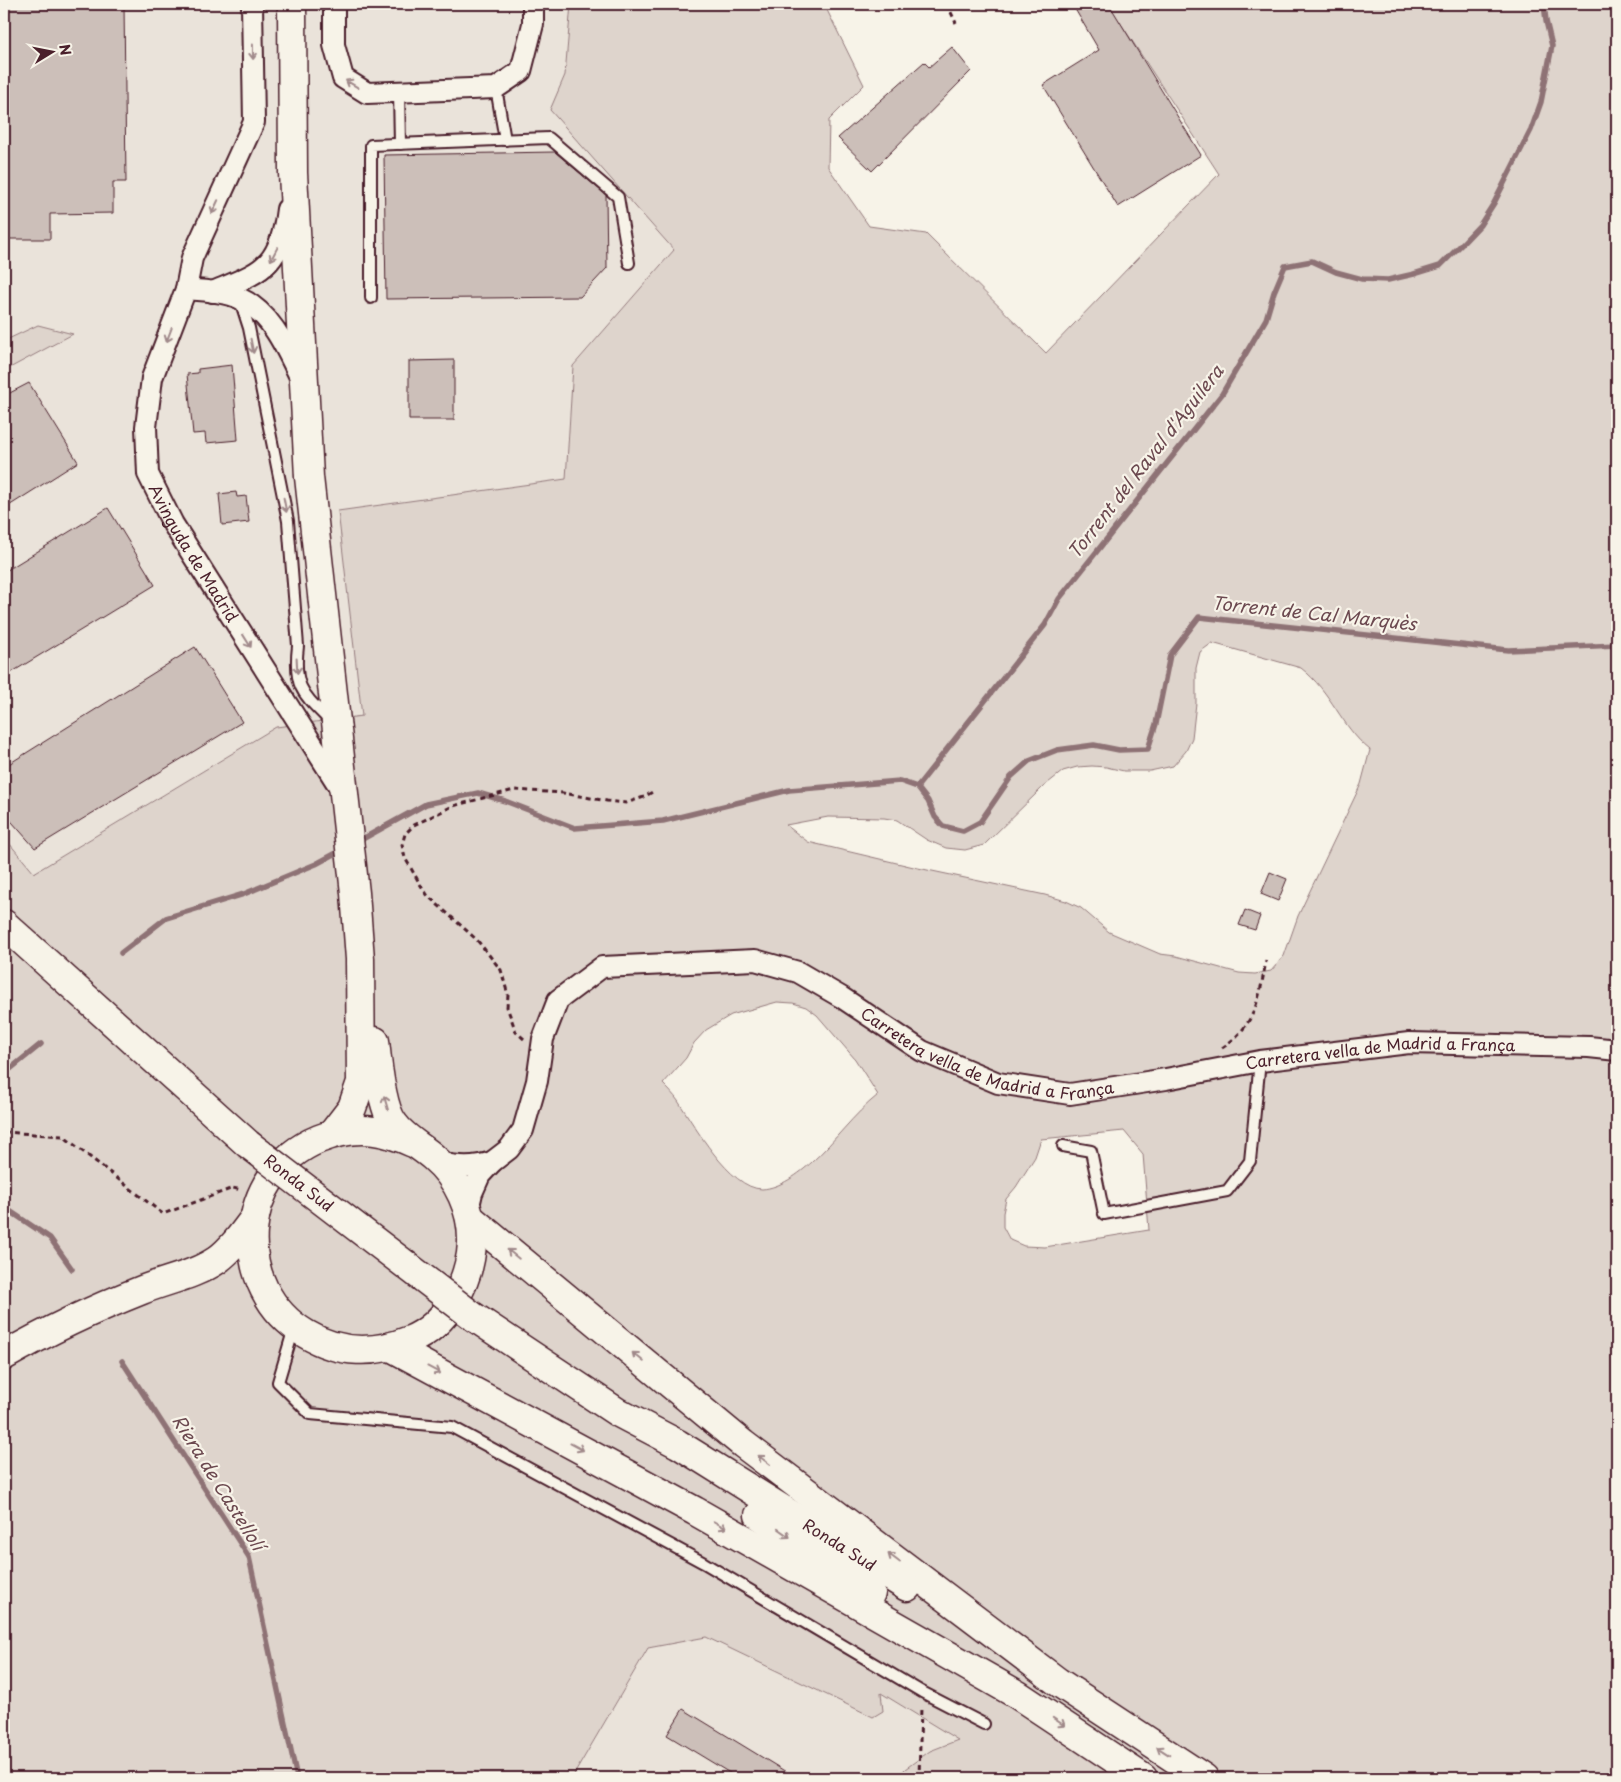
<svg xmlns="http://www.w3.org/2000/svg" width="1621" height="1782" viewBox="0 0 1621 1782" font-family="'Playpen Sans',sans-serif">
<rect width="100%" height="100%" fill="#f7f3e8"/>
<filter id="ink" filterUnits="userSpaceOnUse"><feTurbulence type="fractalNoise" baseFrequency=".02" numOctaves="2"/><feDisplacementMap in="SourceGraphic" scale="10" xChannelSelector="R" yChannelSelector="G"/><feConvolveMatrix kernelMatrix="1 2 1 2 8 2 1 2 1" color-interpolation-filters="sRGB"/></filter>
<g filter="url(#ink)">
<g fill="#eae3da">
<path d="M 4,4 L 571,4 L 565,75 L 551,110 L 674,250 L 573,366 L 566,479 L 338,511 L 362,716 L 276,727 L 34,873 L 4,837 L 4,371 L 73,334 L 38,325 L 4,341 Z"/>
<path d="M 706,1637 L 872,1717 L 880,1692 L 958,1740 L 930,1751 L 905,1769 L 896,1778 L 572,1778 L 648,1648 Z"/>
</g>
<g fill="#ded4cc" stroke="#947a7c" fill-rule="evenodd">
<path d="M 571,4 L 824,4 L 864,85 L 829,120 L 828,167 L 869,226 L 926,234 L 1046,353 L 1219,174 L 1108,4 L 1617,4 L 1617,1778 L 896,1778 L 905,1769 L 930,1751 L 958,1740 L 881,1693 L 883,1711 L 873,1717 L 706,1637 L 648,1648 L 572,1778 L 4,1778 L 4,837 L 34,873 L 276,727 L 362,716 L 338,511 L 566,479 L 573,366 L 674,250 L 550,110 L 565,75 ZM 1212,643 L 1301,668 C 1332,692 1341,727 1370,750 L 1361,784 L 1298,916 L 1284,956 L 1271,971 L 1255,974 L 1239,973 L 1176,956 L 1160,954 L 1109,932 L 1081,908 L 1066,901 L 1045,895 L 918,868 L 808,842 L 786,825 L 828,817 L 884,818 L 897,820 L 927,840 L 946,848 L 965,850 L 984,845 L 1043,787 L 1063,771 L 1077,767 L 1092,766 L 1106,767 L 1124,771 L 1150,771 L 1173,766 L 1186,751 L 1192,738 L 1196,703 L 1196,668 L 1200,652 ZM 777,1002 L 793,1003 L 806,1007 L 817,1015 L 855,1059 L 878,1095 C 853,1115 835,1141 812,1162 C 799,1174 780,1188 762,1189 C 730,1189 694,1125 678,1101 C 674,1095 668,1089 663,1084 L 686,1058 L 694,1043 L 706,1030 L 731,1015 ZM 1124,1131 L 1143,1154 L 1149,1230 L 1045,1247 L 1024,1246 L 1010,1240 L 1003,1227 L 1003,1213 L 1006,1199 L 1016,1187 L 1035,1157 L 1041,1139 Z"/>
<path d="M 38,325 L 73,334 L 4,371 L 4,341 Z"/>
</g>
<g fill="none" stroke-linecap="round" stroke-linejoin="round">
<g stroke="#8e7275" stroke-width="5.5">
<path d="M 917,787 L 1045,625 L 1059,599 L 1222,394 L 1266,319 L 1274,292 L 1285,266 L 1312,261 L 1336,272 L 1362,279 L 1388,280 L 1414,274 L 1440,266 L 1461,245 L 1480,225 L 1494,203 L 1531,130 L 1541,102 L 1552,46 L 1546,21 L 1544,4"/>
<path d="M 917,787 L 928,801 L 935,817 L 943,826 L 963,831 L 980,822 L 1011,777 L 1029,761 L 1057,750 L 1094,745 L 1119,750 L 1148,749 L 1156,724 L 1170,655 L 1199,617 L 1508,650 L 1617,645"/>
<path d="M 357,842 L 426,804 L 478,793 L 505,801 L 575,828 L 663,821 L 789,790 L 900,781 L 917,787"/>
<path d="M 121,953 L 166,918 L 244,894 L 316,864 L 342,850"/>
<path d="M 4,1074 L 41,1044"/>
<path d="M 4,1207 L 50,1238 L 72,1269"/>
<path d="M 122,1361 L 249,1557 L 297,1778"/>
</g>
</g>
<g fill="#ccbfb9" stroke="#4a1f2b">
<path d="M 4,4 L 124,4 L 126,182 L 113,182 L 113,213 L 50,214 L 50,239 L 4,239 Z"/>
<path d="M 1072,4 L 1109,4 L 1201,155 L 1118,207 L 1043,85 L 1099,50 Z"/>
<path d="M 952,47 L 971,71 L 872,171 L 838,138 L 924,62 L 929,67 Z"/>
<path d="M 555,152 L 606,195 L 607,268 L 580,297 L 386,299 L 384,155 Z"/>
<path d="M 454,360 L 454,420 L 409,420 L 409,361 Z"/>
<path d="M 232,365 L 238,440 L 206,443 L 205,433 L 193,434 L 187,374 L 198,373 L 198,369 Z"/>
<path d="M 29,383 L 78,462 L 4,509 L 4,396 Z"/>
<path d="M 236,492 L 237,497 L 246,496 L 249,522 L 222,525 L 219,494 Z"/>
<path d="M 108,508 L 155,585 L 4,677 L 4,572 Z"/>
<path d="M 195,647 L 242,722 L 35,848 L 4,813 L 4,767 Z"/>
<path d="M 1270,872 L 1287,879 L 1278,901 L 1261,894 Z"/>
<path d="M 1245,910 L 1260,916 L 1255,930 L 1239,925 Z"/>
<path d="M 683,1709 L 796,1778 L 738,1778 L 667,1735 Z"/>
</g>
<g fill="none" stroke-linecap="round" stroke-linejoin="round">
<g stroke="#4a1f2b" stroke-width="14">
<g id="lane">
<path d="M 496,88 L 505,140"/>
<path d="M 399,92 L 400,144"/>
<path d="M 371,298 L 371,145 L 549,138 L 618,197 L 629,263"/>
<path d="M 240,300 L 249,328 L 288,521 L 298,646 C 293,688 303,694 331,722"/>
<path d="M 1063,1146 L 1091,1151 L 1104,1214 L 1227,1191 L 1250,1161 L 1260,1061"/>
<path d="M 294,1328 L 278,1382 L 310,1414 L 452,1427 L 704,1563 L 922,1692 L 984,1724"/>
</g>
</g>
<g stroke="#4a1f2b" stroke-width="24">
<g id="street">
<path id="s1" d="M 252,4 L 254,122 L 192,258 L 186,289 L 152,378 L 146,427 L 148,474 L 173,524 L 342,791"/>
<path d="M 334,4 L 334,45 L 343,78 L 367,93 L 496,88 L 521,71 L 533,24 L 533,4"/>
<path d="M 186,289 C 204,291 223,291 239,298 C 271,312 286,348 300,377"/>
<path d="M 213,292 C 262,271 280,268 287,209"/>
<path d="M 439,1163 C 459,1167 473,1168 492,1162"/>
<path id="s2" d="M 468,1210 L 472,1193 L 480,1175 L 492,1162 L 509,1149 L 523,1130 L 537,1081 L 543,1039 L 558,1000 L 602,967 L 755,960 L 798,972 L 841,997 L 922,1051 L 998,1083 L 1070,1094 L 1166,1079 L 1260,1061 L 1409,1043 L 1589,1047 L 1617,1050"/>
</g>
</g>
<g stroke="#4a1f2b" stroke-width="31">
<g id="secondary">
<path d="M 292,4 L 293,173 L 309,477 L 355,893 L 360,959 L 361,1082 L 352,1108 L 332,1134"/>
<path d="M 375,1041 C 377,1061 382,1109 394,1124 C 404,1138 420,1146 433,1157 C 458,1178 473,1211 472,1243 C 470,1281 447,1325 410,1340 C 375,1354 339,1354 306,1334 C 230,1289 236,1173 319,1139 C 337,1132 355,1128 374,1131 C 388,1133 400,1137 413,1143"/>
<path d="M 4,1356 C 49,1330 94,1309 142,1290 C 167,1280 195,1275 217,1260 C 232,1249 244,1232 255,1217"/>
</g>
</g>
<g stroke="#4a1f2b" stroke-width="31">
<g id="highway">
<path d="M 4,924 L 248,1144"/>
<path d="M 470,1218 L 743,1444 L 1058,1682 L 1204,1778"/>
<path id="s3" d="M 474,1317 L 617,1412 L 678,1444 L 907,1587"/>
<path d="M 391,1347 L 695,1511 L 1018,1695 L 1143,1778"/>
<path d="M 759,1515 L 871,1593"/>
</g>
</g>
<g stroke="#4a1f2b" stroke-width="3" stroke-dasharray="5 4" stroke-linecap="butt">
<path d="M 947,4 L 956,23"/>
<path d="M 524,1039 L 516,1032 L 507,1007 L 508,995 L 501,970 L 477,940 L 428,896 L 420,884 L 405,858 L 402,845 L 405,834 L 414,825 L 453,806 L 514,790 L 563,793 L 607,801 L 626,803 L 644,797 L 654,791"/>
<path d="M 1222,1048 C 1256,1025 1259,999 1266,961"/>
<path d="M 4,1132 L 63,1136 L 163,1214 L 233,1188 L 241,1190"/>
<path d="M 919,1778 L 921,1707"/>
</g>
<use href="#lane" stroke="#f7f3e8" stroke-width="10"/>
<use href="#street" stroke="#f7f3e8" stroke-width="20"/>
<use href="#secondary" stroke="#f7f3e8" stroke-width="28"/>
<use href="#highway" stroke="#f7f3e8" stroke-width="28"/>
<g stroke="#4a1f2b" stroke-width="31" stroke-linecap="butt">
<g id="highway-bridge">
<path id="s4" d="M 248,1144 L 474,1317"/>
</g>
</g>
<use href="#highway-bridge" stroke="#f7f3e8" stroke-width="28"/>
</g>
<defs><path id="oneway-shaft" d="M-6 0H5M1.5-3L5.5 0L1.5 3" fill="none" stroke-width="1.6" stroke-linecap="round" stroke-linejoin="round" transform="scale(1.25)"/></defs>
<g stroke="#a0898a">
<use href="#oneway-shaft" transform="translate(253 52) rotate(89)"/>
<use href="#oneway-shaft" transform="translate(352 84) rotate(-149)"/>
<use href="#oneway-shaft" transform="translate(215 207) rotate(115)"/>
<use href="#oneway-shaft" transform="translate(274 254) rotate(118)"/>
<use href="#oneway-shaft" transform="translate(169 335) rotate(111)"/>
<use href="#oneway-shaft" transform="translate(252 346) rotate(79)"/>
<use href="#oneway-shaft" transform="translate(285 505) rotate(79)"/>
<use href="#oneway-shaft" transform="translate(247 641) rotate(58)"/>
<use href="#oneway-shaft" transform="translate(297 666) rotate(87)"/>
<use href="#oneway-shaft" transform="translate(386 1103) rotate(-106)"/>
<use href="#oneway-shaft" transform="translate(513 1254) rotate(-141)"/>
<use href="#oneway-shaft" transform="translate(638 1357) rotate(-141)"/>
<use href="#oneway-shaft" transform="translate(434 1370) rotate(28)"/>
<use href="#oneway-shaft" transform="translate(577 1447) rotate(28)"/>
<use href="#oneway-shaft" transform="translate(764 1460) rotate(-143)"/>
<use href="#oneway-shaft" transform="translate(720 1525) rotate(30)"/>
<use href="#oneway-shaft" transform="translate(784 1533) rotate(35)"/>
<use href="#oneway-shaft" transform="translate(894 1558) rotate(-143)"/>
<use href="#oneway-shaft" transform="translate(1059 1722) rotate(34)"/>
<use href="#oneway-shaft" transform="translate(1163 1751) rotate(-147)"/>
</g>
</g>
<g text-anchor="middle" stroke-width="4.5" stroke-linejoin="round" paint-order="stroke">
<g font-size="16" fill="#4a1f2b" stroke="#f7f3e8">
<text dy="6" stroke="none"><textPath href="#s1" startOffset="582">Avinguda de Madrid</textPath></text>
<text dy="6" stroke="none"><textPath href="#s2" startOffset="699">Carretera vella de Madrid a França</textPath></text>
<text dy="6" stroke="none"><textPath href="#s2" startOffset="1104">Carretera vella de Madrid a França</textPath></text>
<text dy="6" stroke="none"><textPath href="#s4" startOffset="64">Ronda Sud</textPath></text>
<text dy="6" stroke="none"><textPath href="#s3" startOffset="431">Ronda Sud</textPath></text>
</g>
<g font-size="18" font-style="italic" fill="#6c4950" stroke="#f7f3e8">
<text transform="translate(1146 462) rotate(-52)" y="6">Torrent del Raval d'Aguilera</text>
<text transform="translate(1314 614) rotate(6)" y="6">Torrent de Cal Marquès</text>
<text transform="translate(218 1483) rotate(58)" y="6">Riera de Castellolí</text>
</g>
</g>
<rect width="1621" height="1782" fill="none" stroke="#f7f3e8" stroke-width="20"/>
<rect x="10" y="10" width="1601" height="1762" fill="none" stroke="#4a1f2b" stroke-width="2" filter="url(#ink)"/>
<g transform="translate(52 52) rotate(80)" stroke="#f7f3e8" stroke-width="4" paint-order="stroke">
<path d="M0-4L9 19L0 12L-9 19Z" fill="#4a1f2b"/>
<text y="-8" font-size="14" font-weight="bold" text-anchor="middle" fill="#4a1f2b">N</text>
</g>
</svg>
